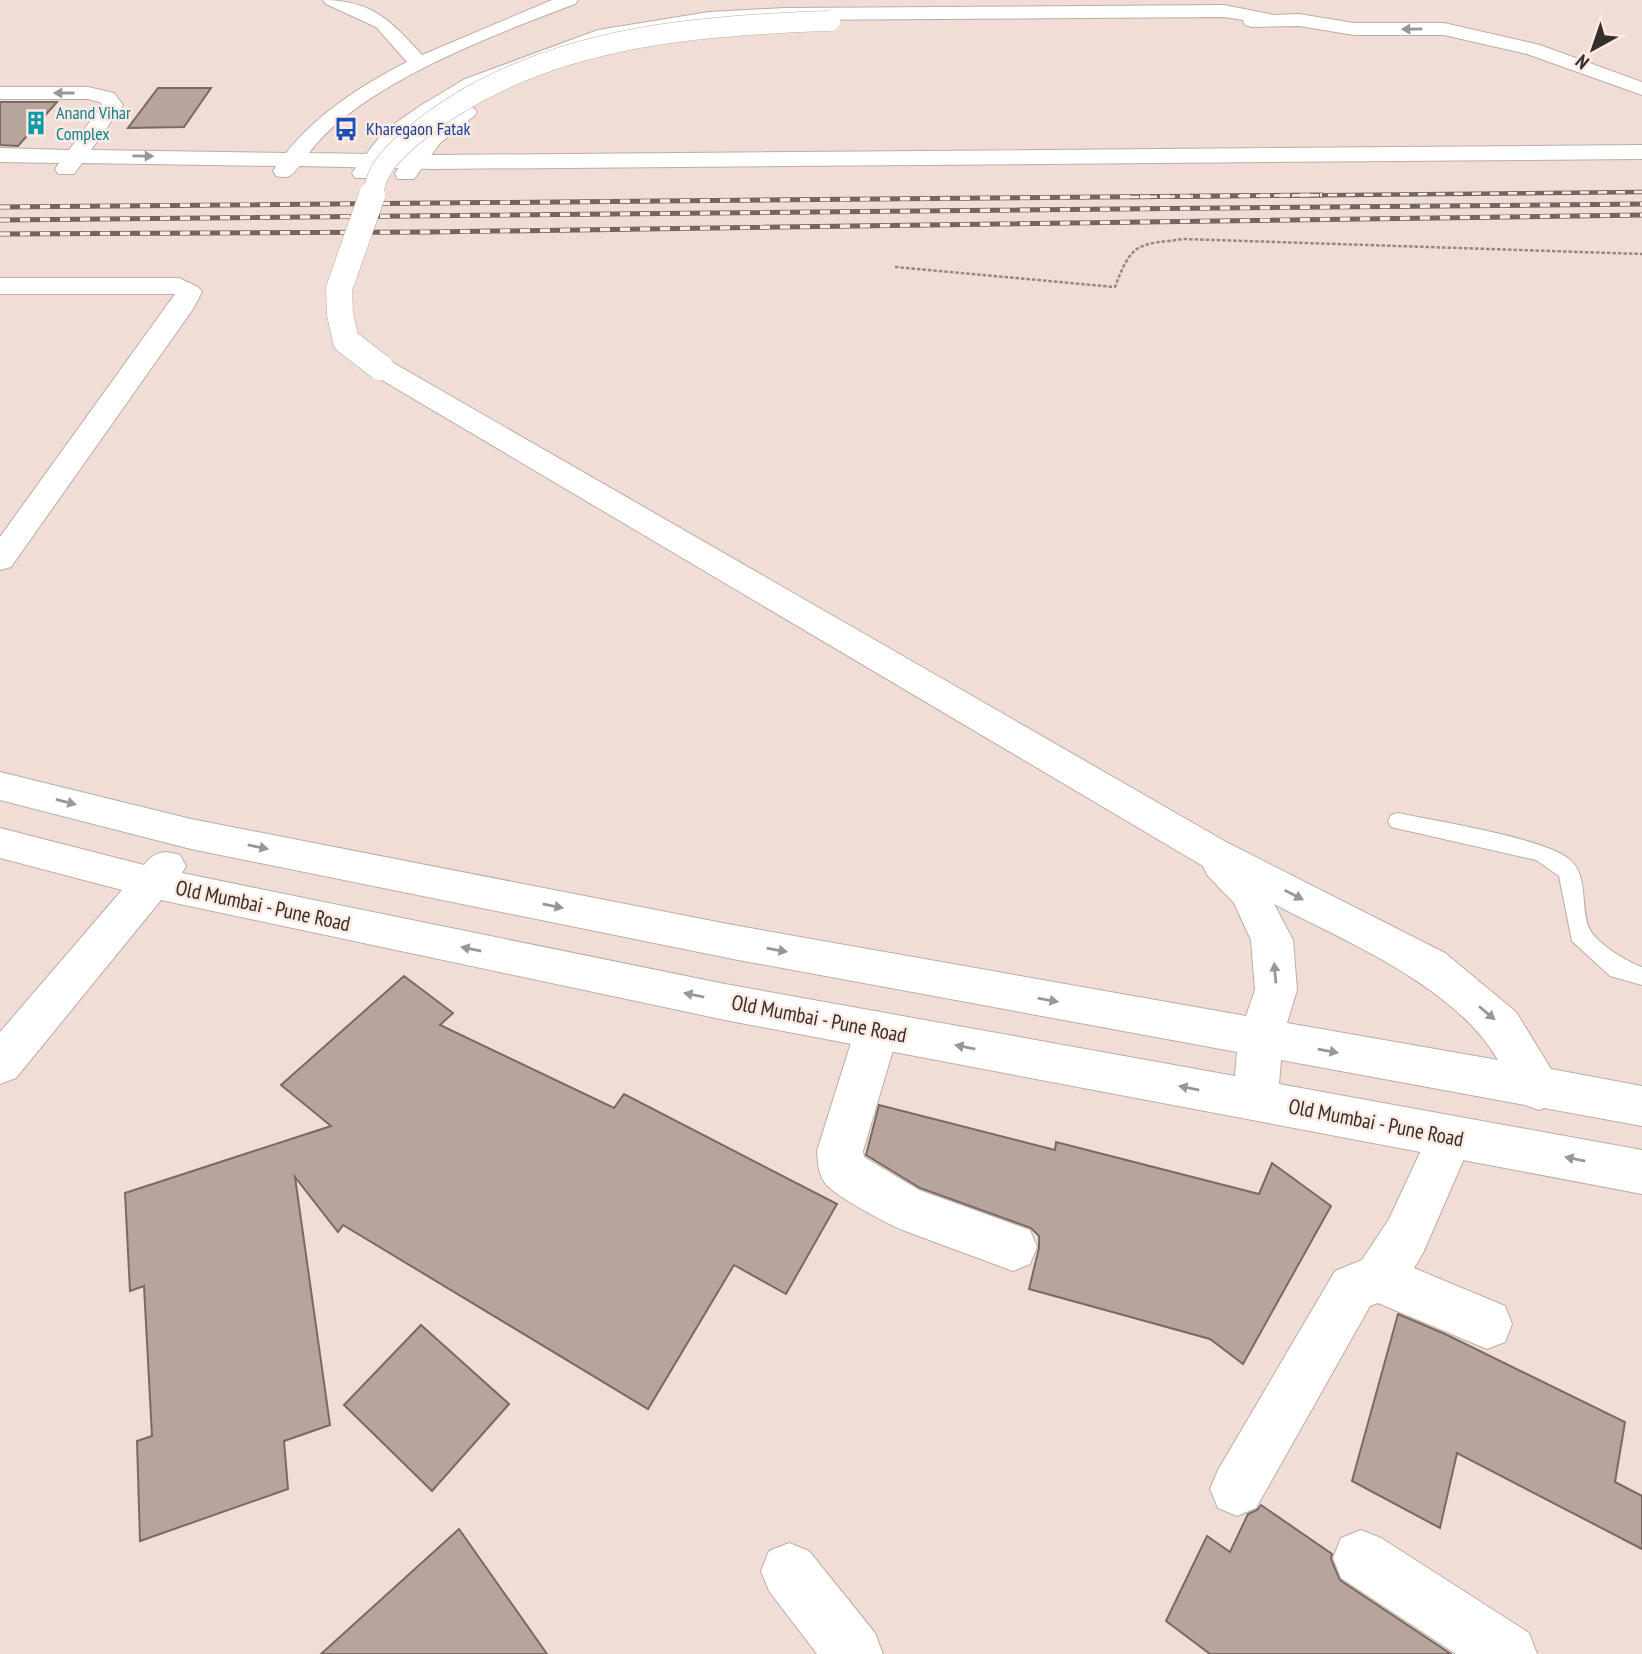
<svg xmlns="http://www.w3.org/2000/svg" width="1642" height="1654" viewBox="0 0 1642 1654" font-family="'PT Sans Narrow',sans-serif">
<rect width="100%" height="100%" fill="#f0ddd6"/>
<g fill="#b6a49d" stroke="#7b6a64" stroke-width="2">
<path d="M 158,88 L 211,88 L 184,127 L 128,128 Z"/>
<path d="M 0,102 L 57,102 L 18,146 L 0,145 Z"/>
<path d="M 404,976 L 453,1013 L 440,1025 L 614,1108 L 624,1094 L 837,1204 L 786,1294 L 734,1265 L 648,1409 L 343,1225 L 338,1232 L 295,1177 L 330,1425 L 284,1441 L 288,1489 L 140,1541 L 137,1441 L 152,1436 L 144,1286 L 130,1291 L 125,1193 L 331,1126 L 281,1085 Z"/>
<path d="M 879,1105 L 1055,1150 L 1056,1142 L 1259,1194 L 1272,1163 L 1331,1206 L 1243,1364 L 1210,1339 L 1029,1289 L 1039,1248 L 1039,1236 L 1031,1228 L 920,1188 L 866,1155 Z"/>
<path d="M 1398,1314 L 1445,1334 L 1625,1422 L 1615,1482 L 1642,1496 L 1642,1549 L 1457,1453 L 1440,1528 L 1352,1481 Z"/>
<path d="M 421,1325 L 509,1404 L 432,1491 L 344,1405 Z"/>
<path d="M 1261,1505 L 1332,1554 L 1331,1559 L 1340,1580 L 1451,1654 L 1210,1654 L 1166,1621 L 1207,1536 L 1230,1552 L 1248,1514 L 1257,1510 Z"/>
<path d="M 459,1529 L 547,1654 L 321,1654 Z"/>
</g>
<g fill="none" stroke-linecap="round" stroke-linejoin="round">
<g stroke="#beaca5" stroke-width="2">
<path id="lane" d="M 1398,813 C 1435,821 1544,838 1569,859 C 1590,876 1579,909 1590,930 C 1598,944 1627,962 1642,967 L 1642,985 L 1610,976 L 1572,941 L 1559,876 L 1536,860 L 1391,827 L 1388,821 L 1391,815 Z"/>
</g>
<g stroke="#beaca5" stroke-width="2">
<g id="street">
<path d="M 323,0 C 372,0 391,21 422,55 L 552,0 L 578,0 L 575,4 C 496,34 360,84 309,153 L 434,155 L 1642,145 L 1642,159 L 434,169 L 299,166 C 292,176 288,179 276,176 L 273,171 L 276,166 L 82,163 L 74,174 L 58,174 L 55,169 L 59,163 L 0,162 L 0,148 L 69,150 L 102,105 L 100,102 L 88,99 L 0,99 L 0,87 L 88,87 L 114,93 L 123,105 L 91,150 L 286,153 C 318,113 362,85 407,62 L 376,27 L 326,4 Z"/>
<path d="M 0,278 L 179,278 L 198,287 L 202,292 L 193,309 L 11,567 L 0,570 L 0,537 L 175,294 L 0,294 Z"/>
<path d="M 877,1011 L 892,1017 L 899,1030 L 863,1151 L 864,1157 L 919,1190 L 1030,1230 L 1037,1247 L 1030,1264 L 1013,1271 L 905,1231 C 889,1225 833,1195 825,1183 C 818,1174 818,1162 817,1151 L 855,1030 L 862,1017 Z"/>
<path d="M 1450,1117 L 1466,1123 L 1473,1138 L 1423,1253 L 1414,1268 L 1505,1306 L 1512,1324 L 1505,1342 L 1487,1349 L 1378,1303 L 1370,1306 L 1256,1508 L 1237,1516 L 1218,1508 L 1210,1489 L 1218,1470 L 1335,1271 L 1362,1260 L 1389,1219 L 1434,1123 Z"/>
<path d="M 1361,1530 L 1381,1538 L 1529,1633 L 1537,1654 L 1456,1654 L 1341,1578 L 1333,1558 L 1341,1538 Z"/>
<path d="M 789,1543 L 809,1551 L 875,1633 L 883,1654 L 817,1654 L 769,1591 L 761,1571 L 769,1551 Z"/>
</g>
</g>
<g stroke="#beaca5" stroke-width="2">
<g id="secondary">
<path d="M 1224,5 L 1274,15 L 1299,14 L 1354,23 L 1444,23 L 1540,45 L 1642,82 L 1642,95 L 1527,54 L 1444,35 L 1354,35 L 1299,26 L 1252,27 L 1245,25 L 1243,20 L 1224,17 L 785,20 L 709,24 L 602,41 L 479,87 L 434,114 L 400,141 L 371,178 L 355,178 L 352,173 L 384,131 L 420,106 L 465,79 L 598,30 L 709,12 L 785,8 Z"/>
<path d="M 467,106 L 474,108 L 477,112 L 474,116 L 440,143 L 414,179 L 398,179 L 395,174 C 411,147 434,114 467,106 Z"/>
<path d="M 380,359 L 390,361 L 1226,842 L 1445,953 L 1516,1012 L 1551,1069 L 1642,1086 L 1642,1126 L 1544,1108 L 1539,1110 L 1525,1105 L 1281,1060 L 1279,1084 L 1642,1150 L 1642,1194 L 725,1020 L 161,900 L 16,1078 L 0,1084 L 0,1032 L 122,890 L 0,858 L 0,828 L 144,865 C 155,851 164,850 180,855 L 186,866 L 182,873 L 725,984 L 1235,1076 L 1237,1052 L 733,959 L 191,849 L 0,800 L 0,772 L 191,819 L 733,925 L 1246,1016 L 1255,990 L 1251,940 L 1234,903 L 1208,876 L 1203,866 L 370,373 L 366,367 L 370,361 ZM 1274,904 C 1347,942 1456,987 1498,1060 L 1287,1023 L 1297,990 L 1293,940 Z"/>
</g>
</g>
<path stroke="#958883" stroke-width="2.5" stroke-dasharray="3.5 2" stroke-linecap="butt" d="M 895,267 L 1115,287 C 1132,241 1138,245 1184,239 L 1642,254"/>
<use href="#lane" fill="#fff" fill-rule="evenodd"/>
<use href="#street" fill="#fff" fill-rule="evenodd"/>
<use href="#secondary" fill="#fff" fill-rule="evenodd"/>
<g stroke="#716661" stroke-width="4.5">
<path id="rail-far1" d="M 1130,197 L 1642,192"/>
</g>
<g stroke="#716661" stroke-width="5">
<g id="rail">
<path d="M 0,207 L 1322,195"/>
<path d="M 0,220 L 1642,204"/>
<path d="M 0,234 L 429,232 L 1642,215"/>
</g>
</g>
<use href="#rail-far1" stroke="#feeae3" stroke-width="2.5" stroke-dasharray="9" stroke-linecap="butt"/>
<use href="#rail" stroke="#feeae3" stroke-width="3.5" stroke-dasharray="10" stroke-linecap="butt"/>
<g stroke="#beaca5" stroke-width="21" stroke-linecap="butt">
<path id="secondary-bridge-far1" d="M 372,197 C 374,189 376,179 380,172 C 392,149 430,122 451,108 C 563,36 700,25 830,21"/>
</g>
<g stroke="#beaca5" stroke-width="27" stroke-linecap="butt">
<path id="secondary-bridge" d="M 372,195 L 339,289 L 340,314 L 346,341 L 380,367"/>
</g>
<use href="#secondary-bridge-far1" stroke="#fff" stroke-width="20"/>
<use href="#secondary-bridge" stroke="#fff" stroke-width="26"/>
</g>
<defs><path id="oneway-solid" d="M-6-.8H1V-3.2L6.5 0L1 3.2V.8H-6Z" transform="scale(1.75)"/></defs>
<g fill="#9a9695">
<use href="#oneway-solid" transform="translate(1412 29) rotate(179)"/>
<use href="#oneway-solid" transform="translate(64 93) rotate(180)"/>
<use href="#oneway-solid" transform="translate(143 156) rotate(1)"/>
<use href="#oneway-solid" transform="translate(66 802) rotate(14)"/>
<use href="#oneway-solid" transform="translate(258 847) rotate(11)"/>
<use href="#oneway-solid" transform="translate(1294 895) rotate(27)"/>
<use href="#oneway-solid" transform="translate(553 906) rotate(11)"/>
<use href="#oneway-solid" transform="translate(471 949) rotate(-168)"/>
<use href="#oneway-solid" transform="translate(777 950) rotate(10)"/>
<use href="#oneway-solid" transform="translate(1275 973) rotate(-95)"/>
<use href="#oneway-solid" transform="translate(694 995) rotate(-168)"/>
<use href="#oneway-solid" transform="translate(1048 1000) rotate(10)"/>
<use href="#oneway-solid" transform="translate(1487 1013) rotate(40)"/>
<use href="#oneway-solid" transform="translate(965 1047) rotate(-169)"/>
<use href="#oneway-solid" transform="translate(1328 1051) rotate(10)"/>
<use href="#oneway-solid" transform="translate(1189 1088) rotate(-169)"/>
<use href="#oneway-solid" transform="translate(1575 1159) rotate(-169)"/>
</g>
<defs>
<g id="building-bare" transform="scale(1.89)"><path d="M-4-6H4V6H1V3H-1V6H-4ZM-2.5-4.3h1.7v1.8h-1.7ZM.8-4.3h1.7v1.8H.8ZM-2.5-1h1.7V.8h-1.7ZM.8-1h1.7V.8H.8Z" fill="#0f9aa8" stroke="#feeae3" stroke-width="2.5" paint-order="stroke"/></g>
<g id="bus-bare" transform="scale(1.89)"><path d="M-5-6H5V4H4V6H2V4H-2V6H-4V4H-5ZM-3.5-4V0h7V-4ZM-3.5 1.2v1.5H-2V1.2ZM2 1.2v1.5H3.5V1.2Z" fill="#1a4fb4" stroke="#feeae3" stroke-width="2.5" paint-order="stroke"/></g>
</defs>
<g fill-rule="evenodd">
<use href="#building-bare" x="36" y="123"/>
<use href="#bus-bare" x="346" y="129"/>
</g>
<g text-anchor="middle" stroke-width="5" stroke-linejoin="round" paint-order="stroke">
<g font-size="18" fill="#0d838f" stroke="#feeae3" text-anchor="start">
<text x="56" y="119">Anand Vihar<tspan x="56" dy="21">Complex</tspan></text>
</g>
<g font-size="18" fill="#164399" stroke="#feeae3" text-anchor="start">
<text x="366" y="135">Kharegaon Fatak</text>
</g>
<g font-size="21" fill="#352e2b" stroke="#feeae3">
<text transform="translate(263 906) rotate(12)" y="7">Old Mumbai - Pune Road</text>
<text transform="translate(819 1019) rotate(11)" y="7">Old Mumbai - Pune Road</text>
<text transform="translate(1376 1123) rotate(11)" y="7">Old Mumbai - Pune Road</text>
</g>
</g>
<g transform="translate(1593 49) rotate(220)" stroke="#feeae3" stroke-width="5" paint-order="stroke">
<path d="M0-5L12 26L0 18L-12 26Z" fill="#352e2b"/>
<text y="-10" font-size="19" font-weight="bold" text-anchor="middle" fill="#352e2b">N</text>
</g>
</svg>
